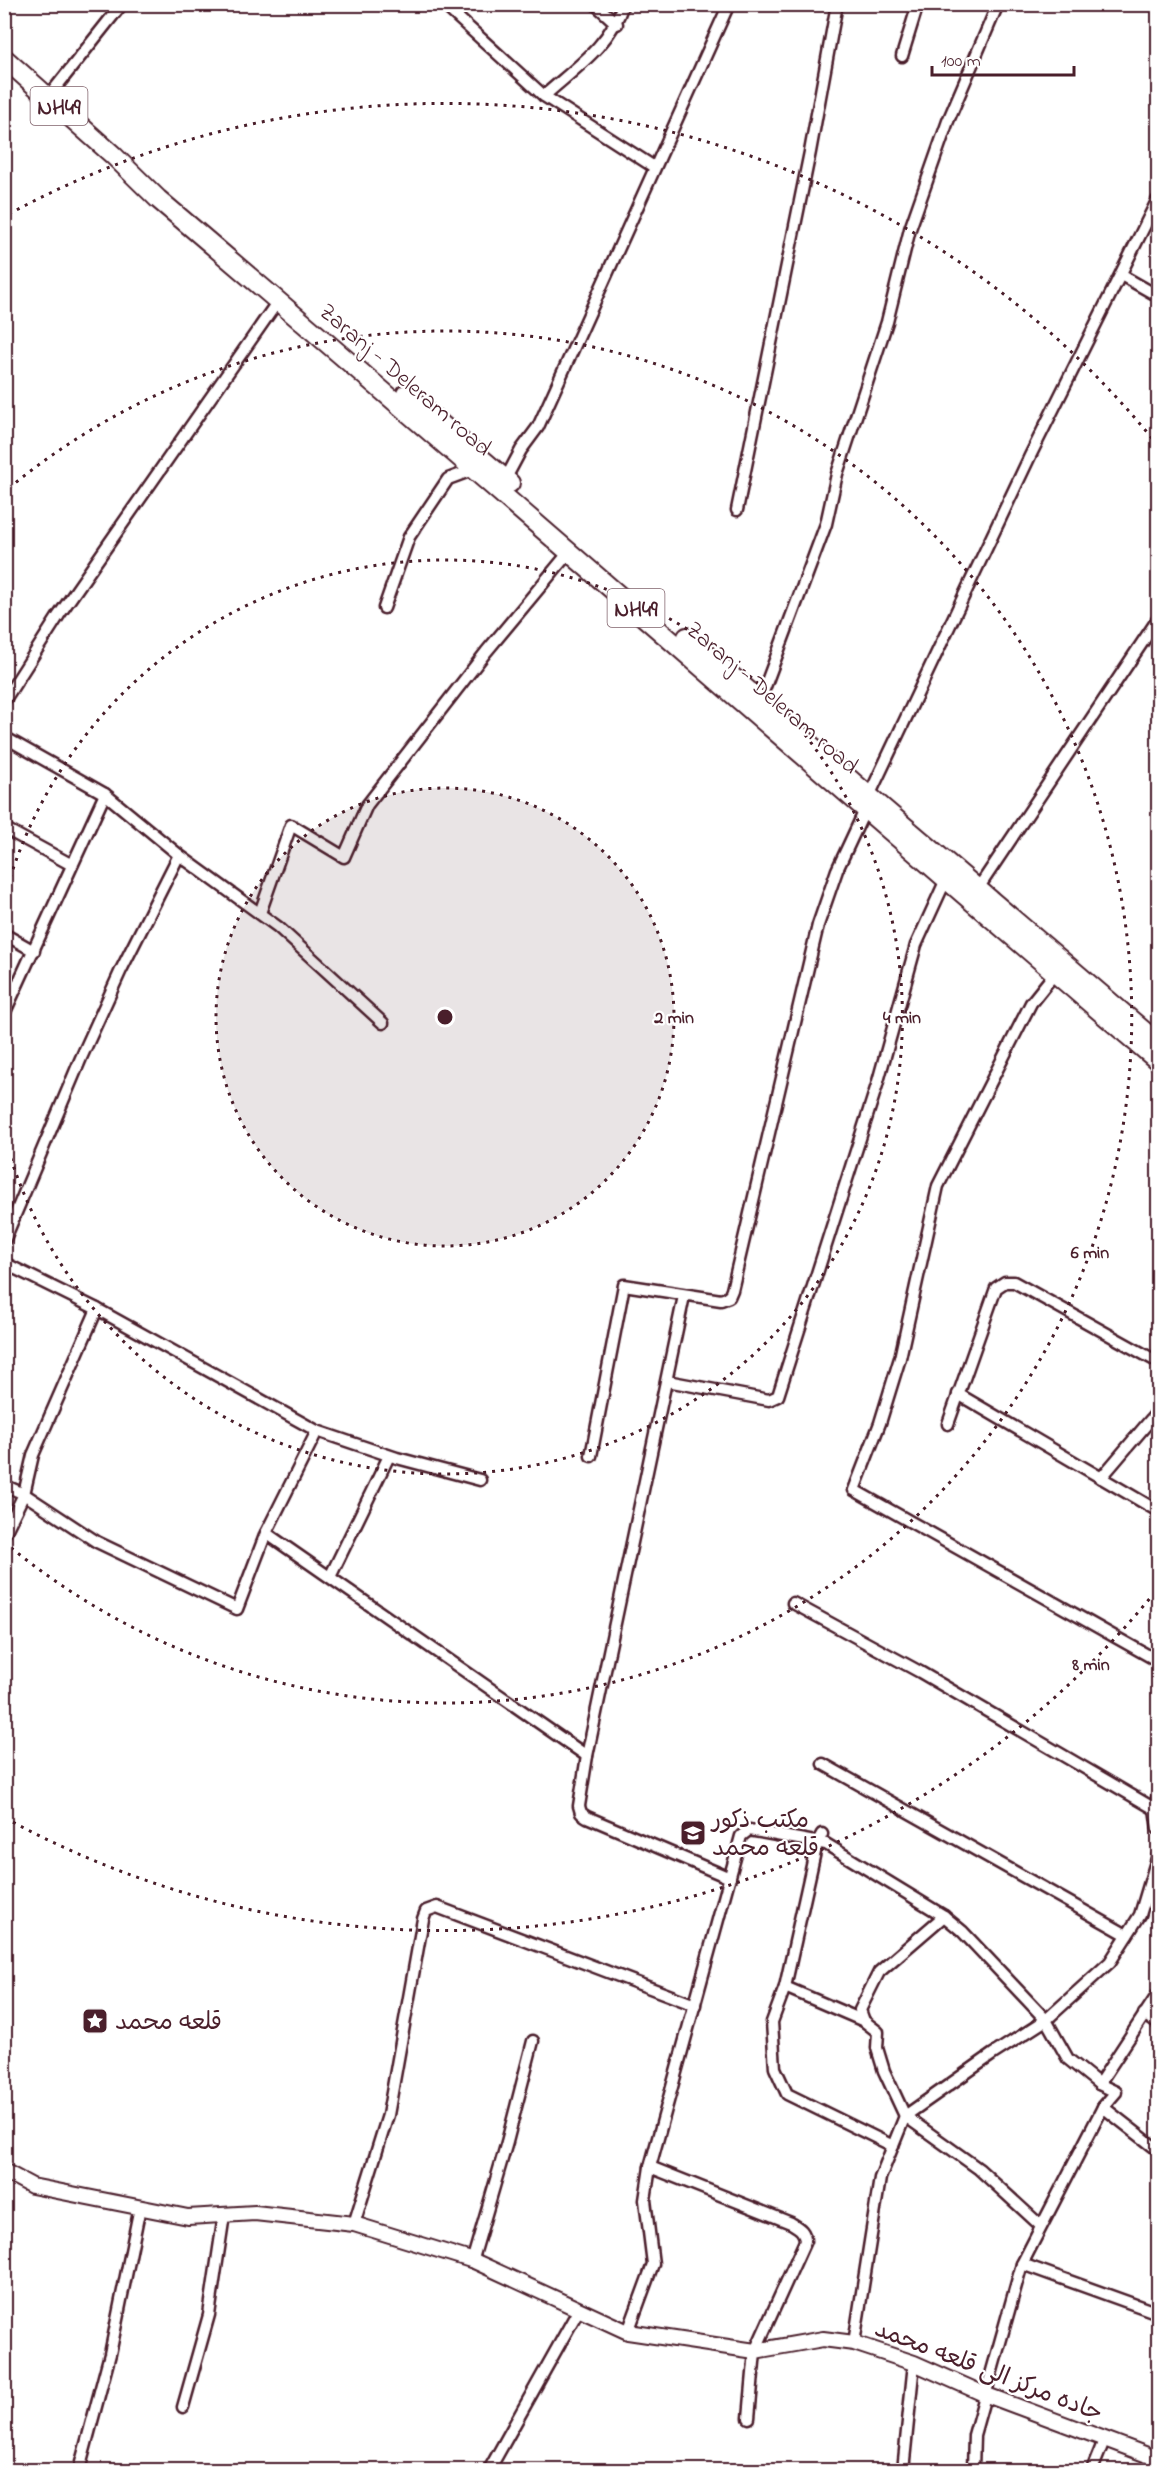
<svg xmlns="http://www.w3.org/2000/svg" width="1163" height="2475" viewBox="0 0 1163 2475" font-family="'Indie Flower','Playpen Sans Arabic',sans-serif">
<rect width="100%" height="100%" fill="#fff"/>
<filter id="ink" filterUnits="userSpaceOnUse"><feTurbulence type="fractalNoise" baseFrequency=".0167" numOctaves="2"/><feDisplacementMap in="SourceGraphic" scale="12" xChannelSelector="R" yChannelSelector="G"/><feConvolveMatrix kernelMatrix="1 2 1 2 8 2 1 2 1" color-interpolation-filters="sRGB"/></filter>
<g filter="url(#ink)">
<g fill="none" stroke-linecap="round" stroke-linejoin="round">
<g stroke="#4a1f2b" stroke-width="15">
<g id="street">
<path d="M 443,4 L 544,96 L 654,167"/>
<path d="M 595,4 L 617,24"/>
<path d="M 902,56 L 918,4"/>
<path d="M 49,96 L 122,4"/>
<path d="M 544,96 C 575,68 610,46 623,4"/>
<path d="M 1121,275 L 1158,296"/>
<path d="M 505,480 L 521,450 L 538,427 L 729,4"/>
<path d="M 737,510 L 810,152 L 837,4"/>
<path d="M 384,608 L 409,537 L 448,479 L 475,469"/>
<path d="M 760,700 L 826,524 L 837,474 L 887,322 L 910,229 L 948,121 L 998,4"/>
<path d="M 4,701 L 59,615 L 278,301"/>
<path d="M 4,737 L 105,794 L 179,855"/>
<path d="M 869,796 L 1030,456 L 1158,199"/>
<path d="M 4,828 L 72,865"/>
<path d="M 979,887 L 1158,619"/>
<path d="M 260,913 L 291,825 L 344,857 L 367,805 L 486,652 L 570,551"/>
<path d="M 4,934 L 34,951"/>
<path d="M 1055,973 L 1031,1003 L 938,1186 L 900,1358 L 880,1423 L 854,1490 L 1158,1661"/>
<path d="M 4,1014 L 105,794"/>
<path d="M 4,1241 L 81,1058 L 121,970 L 179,855 L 278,927 L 383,1023"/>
<path d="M 4,1263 L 97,1309 L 317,1431 L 397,1458 L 480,1480"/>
<path d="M 684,1296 L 587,1756 L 579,1806 L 581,1813 L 587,1817 L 730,1878"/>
<path d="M 667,1381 L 769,1400 L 778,1396 L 877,1085 L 916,945 L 948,875"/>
<path d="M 958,1394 L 1158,1511"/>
<path d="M 948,1424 L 996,1288 L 1005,1282 L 1014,1282 L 1158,1362"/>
<path d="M 591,1456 L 624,1285 L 721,1300 L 729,1297 L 732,1290 L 818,925 L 837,870 L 865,810"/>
<path d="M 1101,1478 L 1158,1411"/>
<path d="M 4,1485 L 24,1494 L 97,1542 L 237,1609 L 266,1533 L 317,1431"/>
<path d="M 266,1533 L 587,1756"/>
<path d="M 4,1535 L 24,1494 L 33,1455 L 97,1309"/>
<path d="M 330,1577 L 389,1456"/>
<path d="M 793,1603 L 920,1672 L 1155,1809"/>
<path d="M 823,1764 L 1127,1935"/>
<path d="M 1158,1795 L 1155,1809 L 1158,1829"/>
<path d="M 822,1834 L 817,1843 L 785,1987 L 772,2022 L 775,2068 L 787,2094 L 893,2146"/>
<path d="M 944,1916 L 879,1972 L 860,2010 L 864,2021 L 878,2032 L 877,2048 L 884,2071 L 905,2116 L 979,2169 L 1041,2226"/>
<path d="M 785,1987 L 864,2021"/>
<path d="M 1144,2014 L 1158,2024"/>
<path d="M 1099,2084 L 1116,2092 L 1103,2107 L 1158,2150"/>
<path d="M 650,2167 L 791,2223 C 799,2228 805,2231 805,2241 L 755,2351 L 749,2418"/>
<path d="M 354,2224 L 388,2115 L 423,1919 L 426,1911 L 437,1907 L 695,2005"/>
<path d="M 472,2262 L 507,2142 L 533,2041"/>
<path d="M 1022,2264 L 1158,2313"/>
<path d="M 628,2332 L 653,2264 L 645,2200 L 650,2167 L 741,1836 L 749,1830 L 826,1844 L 944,1916 L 962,1931 L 1046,2020 L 1068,2059 L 1099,2084 L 1158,1994"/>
<path d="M 854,2343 L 880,2178 L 905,2116 L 993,2054 L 1046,2020 L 1110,1962 L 1140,1915 L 1158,1855"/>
<path d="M 183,2407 L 209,2315 L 224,2215"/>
<path d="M 79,2470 L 110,2354 L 140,2207"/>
<path d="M 489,2470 L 578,2311"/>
<path d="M 903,2470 L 914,2363"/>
<path d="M 973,2470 L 974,2435 L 1022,2264 L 1103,2107"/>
<path d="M 1092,2470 L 1105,2438"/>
</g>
</g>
<g stroke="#4a1f2b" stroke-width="18">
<path id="secondary" d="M 4,2171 L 32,2186 L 188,2217 L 255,2213 L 354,2224 L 474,2261 L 628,2332 L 755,2351 L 823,2339 L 854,2343 L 914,2363 L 984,2394 L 1158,2459"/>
</g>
<g stroke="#4a1f2b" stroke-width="22">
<g id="highway">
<path d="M 4,58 L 113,155 L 158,199 C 494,483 823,776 1158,1061"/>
<path d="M 406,394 L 510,483"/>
<path d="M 687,637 L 869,796 L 1158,1043"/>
</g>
</g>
<use href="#street" stroke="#fff" stroke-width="10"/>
<use href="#secondary" stroke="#fff" stroke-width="14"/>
<use href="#highway" stroke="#fff" stroke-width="18"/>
</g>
</g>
<circle cx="445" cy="1017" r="229" fill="#4a1f2b" fill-opacity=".12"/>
<g fill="none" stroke="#4a1f2b" stroke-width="3" stroke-dasharray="3 6">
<circle cx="445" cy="1017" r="229"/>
<path d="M5 895A457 457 0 1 1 5 1139"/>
<path d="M9 488A686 686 0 1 1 9 1546"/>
<path d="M1155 1592A914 914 0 0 1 9 1820M9 214A914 914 0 0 1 1155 442"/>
</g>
<defs>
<g id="school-square" transform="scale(1.35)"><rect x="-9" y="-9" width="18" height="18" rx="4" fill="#4a1f2b" stroke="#fff"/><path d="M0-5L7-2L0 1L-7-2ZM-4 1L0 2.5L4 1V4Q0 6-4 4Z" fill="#fff"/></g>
<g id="sight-square" transform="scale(1.35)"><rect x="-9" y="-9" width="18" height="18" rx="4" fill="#4a1f2b" stroke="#fff"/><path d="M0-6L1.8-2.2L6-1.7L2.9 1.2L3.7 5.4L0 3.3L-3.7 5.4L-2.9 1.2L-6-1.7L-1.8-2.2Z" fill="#fff"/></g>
</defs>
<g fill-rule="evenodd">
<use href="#school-square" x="693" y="1833"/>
<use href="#sight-square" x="95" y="2021"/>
</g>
<g text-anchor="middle" stroke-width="4.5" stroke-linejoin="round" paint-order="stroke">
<g fill="#fff" stroke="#80626b" stroke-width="1.5">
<rect x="30.5" y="87" width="57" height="38" rx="4.5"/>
<rect x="607.5" y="589" width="57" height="38" rx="4.5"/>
</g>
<g font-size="22" font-weight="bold" fill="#4a1f2b">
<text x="59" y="114">NH49</text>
<text x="636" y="616">NH49</text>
</g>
<g font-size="24" fill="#4a1f2b" stroke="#fff">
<text transform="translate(406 379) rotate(41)" y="8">Zaranj - Deleram road</text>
<text transform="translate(773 697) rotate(41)" y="8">Zaranj - Deleram road</text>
<text transform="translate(989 2370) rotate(21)" y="8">جاده مرکز الی قلعه محمد</text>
</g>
<g font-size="24" fill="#4a1f2b" stroke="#fff" text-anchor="start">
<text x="712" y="1827">مکتب ذکور<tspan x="712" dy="28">قلعه محمد</tspan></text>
<text x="115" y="2029">قلعه محمد</text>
</g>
</g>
<circle cx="445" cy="1017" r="9" fill="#4a1f2b" stroke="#fff" stroke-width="3"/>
<g font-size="18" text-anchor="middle" font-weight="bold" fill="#4a1f2b" stroke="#fff" stroke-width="4.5" stroke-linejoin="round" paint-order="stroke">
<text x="674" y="1023">2 min</text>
<text x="902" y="1023">4 min</text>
<text x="1090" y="1258">6 min</text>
<text x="1091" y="1670">8 min</text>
</g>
<rect width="1163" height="2475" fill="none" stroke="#fff" stroke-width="24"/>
<rect x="12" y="12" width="1139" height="2451" fill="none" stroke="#4a1f2b" stroke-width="2" filter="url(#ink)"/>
<path d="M932 66v9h142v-9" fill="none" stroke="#4a1f2b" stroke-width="3"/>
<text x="941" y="66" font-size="18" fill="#4a1f2b" stroke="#ffffff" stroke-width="4.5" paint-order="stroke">100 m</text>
</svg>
